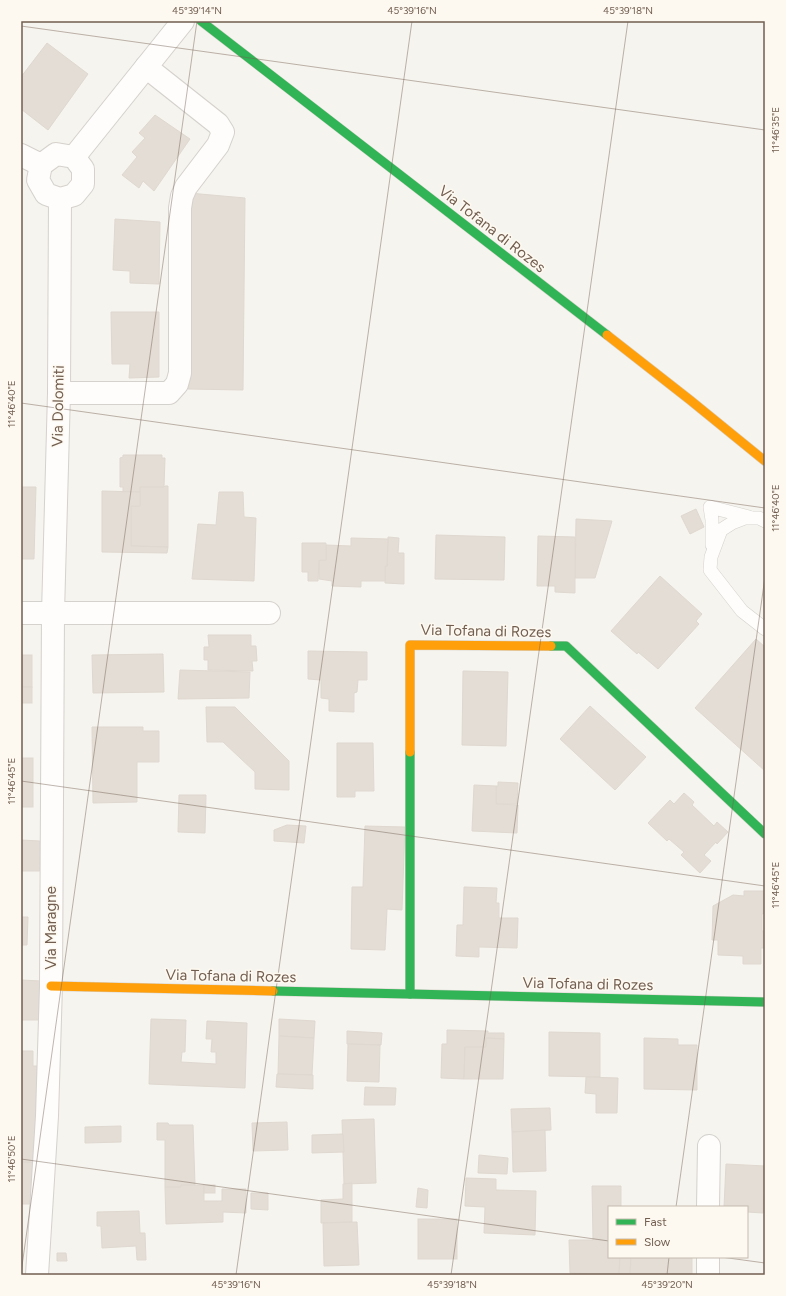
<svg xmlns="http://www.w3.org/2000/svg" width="786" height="1296" viewBox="0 0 786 1296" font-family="Figtree,sans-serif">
<rect width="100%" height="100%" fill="#f6f4ee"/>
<g fill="#e3ddd5" stroke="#dfd8d0">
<path d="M 47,43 L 88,74 L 48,130 L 21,109 L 21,77 Z"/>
<path d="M 155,115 L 190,139 L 154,191 L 143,181 L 139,188 L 122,175 L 137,157 L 132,152 L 145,138 L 139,133 Z"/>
<path d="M 189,193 L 245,198 L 243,390 L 188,389 Z"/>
<path d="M 115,219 L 160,222 L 159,284 L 130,283 L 130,271 L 113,270 Z"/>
<path d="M 111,312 L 159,312 L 159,377 L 129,378 L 130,364 L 112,364 Z"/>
<path d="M 123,455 L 162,455 L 162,458 L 165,458 L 164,487 L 140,487 L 140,492 L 123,492 L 123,487 L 120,487 L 120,458 L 123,457 Z"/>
<path d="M 165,486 L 168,486 L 168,547 L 131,546 L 131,506 L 140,506 L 140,487 L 164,487 Z"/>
<path d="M 21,487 L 36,487 L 34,559 L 21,559 Z"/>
<path d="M 102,491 L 140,492 L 140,506 L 131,506 L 131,546 L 168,547 L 167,553 L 102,552 Z"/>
<path d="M 219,492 L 243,492 L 244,517 L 256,518 L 254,581 L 192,579 L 198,524 L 216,525 Z"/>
<path d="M 696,509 L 704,527 L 690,534 L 681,516 Z"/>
<path d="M 576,519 L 612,521 L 595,578 L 575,578 Z"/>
<path d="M 436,535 L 505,537 L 504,580 L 435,579 Z"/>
<path d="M 538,536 L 575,537 L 575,593 L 555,592 L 555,586 L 537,586 Z"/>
<path d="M 388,537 L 399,538 L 398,553 L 404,553 L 404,584 L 385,583 L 385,566 L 387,566 Z"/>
<path d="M 351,538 L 388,539 L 387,566 L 385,566 L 385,581 L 361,581 L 361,587 L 332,586 L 332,581 L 319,579 L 319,560 L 326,560 L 326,545 L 351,546 Z"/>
<path d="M 302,543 L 326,543 L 326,560 L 319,560 L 318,581 L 308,581 L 308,572 L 302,572 Z"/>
<path d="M 660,576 L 702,614 L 696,621 L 699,624 L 658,669 L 638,652 L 637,654 L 611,631 Z"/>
<path d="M 208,635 L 251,635 L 251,646 L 256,646 L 257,661 L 252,661 L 253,671 L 208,670 L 208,660 L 204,660 L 204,647 L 209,647 Z"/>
<path d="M 756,639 L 765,647 L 765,771 L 695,708 Z"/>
<path d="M 308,651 L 367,652 L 367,680 L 358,680 L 357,692 L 354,693 L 354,712 L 329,711 L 329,699 L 321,698 L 321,680 L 308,679 Z"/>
<path d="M 163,654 L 164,692 L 93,693 L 92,655 Z"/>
<rect x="21" y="655" width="11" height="32"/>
<path d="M 180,670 L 250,672 L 249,698 L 178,699 Z"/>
<path d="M 463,671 L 508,672 L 506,746 L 462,745 Z"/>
<rect x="21" y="687" width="11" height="16"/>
<path d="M 590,706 L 646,757 L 615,790 L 560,739 Z"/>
<path d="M 206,707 L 235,707 L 289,761 L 289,790 L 255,789 L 255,772 L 223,742 L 207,742 Z"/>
<path d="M 92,727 L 143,727 L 143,731 L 159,731 L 159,762 L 137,762 L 137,802 L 93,803 Z"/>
<path d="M 337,743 L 373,743 L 374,791 L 355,791 L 355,797 L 337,797 Z"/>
<rect x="21" y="758" width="12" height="49"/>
<path d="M 498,782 L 518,783 L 517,804 L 496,804 L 496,786 L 498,786 Z"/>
<path d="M 474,785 L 496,786 L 496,804 L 518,805 L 517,833 L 472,831 Z"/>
<path d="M 684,793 L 694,802 L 692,805 L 714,826 L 717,822 L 728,832 L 717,844 L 716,842 L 704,855 L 711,861 L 700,873 L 681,855 L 684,852 L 669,839 L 667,841 L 648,823 L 670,800 L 674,804 Z"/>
<path d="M 179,795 L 206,795 L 205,833 L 178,832 Z"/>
<path d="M 287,825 L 306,826 L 304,843 L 274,841 L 274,830 Z"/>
<path d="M 365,826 L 405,827 L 402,910 L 387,909 L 385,950 L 351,949 L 352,887 L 363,887 Z"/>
<path d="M 21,840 L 40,841 L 40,871 L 21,871 Z"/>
<path d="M 464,887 L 497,888 L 496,903 L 499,903 L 499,918 L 518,918 L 517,948 L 479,947 L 479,957 L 456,956 L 457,925 L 463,925 Z"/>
<path d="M 744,891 L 765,891 L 765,913 L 762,914 L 762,931 L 765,931 L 765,948 L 761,948 L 761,964 L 743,964 L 743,956 L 718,955 L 718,940 L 712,940 L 713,906 L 733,895 L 744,896 Z"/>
<path d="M 21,917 L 28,917 L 27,945 L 21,945 Z"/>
<path d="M 21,980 L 41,981 L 40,1020 L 21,1020 Z"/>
<path d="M 151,1019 L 186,1020 L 185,1052 L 182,1052 L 181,1062 L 216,1064 L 216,1052 L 211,1052 L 212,1039 L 206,1039 L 207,1021 L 247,1023 L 245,1088 L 149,1084 Z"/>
<path d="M 279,1019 L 315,1021 L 314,1038 L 279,1036 Z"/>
<path d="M 447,1030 L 488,1031 L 488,1033 L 504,1033 L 504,1039 L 486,1038 L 486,1047 L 465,1047 L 464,1079 L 441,1078 L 442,1044 L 447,1044 Z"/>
<path d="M 347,1031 L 382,1033 L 381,1045 L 347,1044 Z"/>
<path d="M 549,1032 L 600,1033 L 600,1077 L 549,1076 Z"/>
<path d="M 279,1036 L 314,1038 L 312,1075 L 278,1074 Z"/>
<path d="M 486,1038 L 504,1039 L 503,1079 L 464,1079 L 465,1047 L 486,1047 Z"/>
<path d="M 644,1038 L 678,1039 L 678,1045 L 697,1045 L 697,1090 L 644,1089 Z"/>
<path d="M 348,1044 L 380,1045 L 379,1082 L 347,1081 Z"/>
<path d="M 21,1051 L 33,1051 L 33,1066 L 43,1066 L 40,1163 L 21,1162 Z"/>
<path d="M 277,1074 L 313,1075 L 313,1089 L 276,1087 Z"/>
<path d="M 586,1077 L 618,1078 L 617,1113 L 596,1113 L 596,1094 L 585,1093 Z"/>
<path d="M 365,1087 L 396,1088 L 395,1105 L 364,1105 Z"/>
<path d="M 550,1108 L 551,1130 L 512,1132 L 511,1109 Z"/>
<path d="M 374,1119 L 376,1183 L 344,1184 L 342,1120 Z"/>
<path d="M 287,1122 L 288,1150 L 253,1151 L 252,1123 Z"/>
<path d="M 157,1123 L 168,1123 L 169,1125 L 193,1125 L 195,1185 L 181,1185 L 181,1187 L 165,1187 L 165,1140 L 157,1140 Z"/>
<path d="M 121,1126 L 121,1142 L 85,1143 L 85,1127 Z"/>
<path d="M 545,1130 L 546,1171 L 513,1172 L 512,1132 Z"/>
<path d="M 343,1134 L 344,1152 L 312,1153 L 312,1135 Z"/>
<path d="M 479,1155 L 508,1158 L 507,1174 L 478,1173 Z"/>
<path d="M 21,1162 L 40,1163 L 38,1204 L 21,1204 Z"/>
<path d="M 726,1164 L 765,1166 L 763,1213 L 747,1212 L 747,1207 L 724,1207 Z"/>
<path d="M 466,1178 L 496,1179 L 496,1190 L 536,1191 L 535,1235 L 484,1233 L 485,1207 L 465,1206 Z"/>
<path d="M 352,1183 L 352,1222 L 321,1223 L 321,1200 L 343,1199 L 343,1184 Z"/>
<path d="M 181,1185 L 204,1185 L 204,1201 L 222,1201 L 222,1189 L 246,1189 L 246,1213 L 223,1212 L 223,1222 L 166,1224 L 165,1187 L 181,1187 Z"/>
<rect x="204" y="1185" width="11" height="8"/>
<path d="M 592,1186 L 621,1186 L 621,1207 L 609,1207 L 609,1257 L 620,1257 L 619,1275 L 570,1273 L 569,1240 L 593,1240 Z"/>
<path d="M 418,1188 L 428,1190 L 427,1208 L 416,1207 Z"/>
<path d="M 251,1193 L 268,1193 L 268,1210 L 251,1209 Z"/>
<path d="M 139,1211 L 140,1233 L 145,1233 L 146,1260 L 137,1260 L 136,1246 L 102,1248 L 101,1226 L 97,1226 L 97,1212 Z"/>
<rect x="418" y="1219" width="39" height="40"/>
<path d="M 357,1222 L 359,1265 L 324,1266 L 323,1223 Z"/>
<path d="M 57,1253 L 66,1253 L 67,1261 L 57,1261 Z"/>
<path d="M 620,1257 L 631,1257 L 630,1275 L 619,1275 Z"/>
<path d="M 631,1257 L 692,1257 L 692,1275 L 630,1275 Z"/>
</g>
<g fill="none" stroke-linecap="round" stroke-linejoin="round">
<g stroke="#d5d1cc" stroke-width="14">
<g id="lane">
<path d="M 765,521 L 759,518 L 745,518 L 732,523 L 721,530 L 711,557 L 710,570 L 742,611 L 765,629"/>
<path d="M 712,545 L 712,520 L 710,507 L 749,517"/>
</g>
</g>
<g stroke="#d5d1cc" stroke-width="24">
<g id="street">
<path d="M 56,154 L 74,157 L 83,169 L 83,184 L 74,195 L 60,199 L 46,194 L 38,180 L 41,165 Z"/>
<path d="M 21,155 L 41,165"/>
<path d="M 74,157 L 183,21"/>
<path d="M 60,199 L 59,393 L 53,613 L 269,613"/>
<path d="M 59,393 L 169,393 L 177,384 L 180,373 L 180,208 L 182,196 L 186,187 L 218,145 L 223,132 L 218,124 L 146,67"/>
<path d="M 21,613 L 53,613 L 51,986 L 47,1116 L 37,1275"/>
<path d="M 708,1207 L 709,1146"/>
<path d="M 708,1275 L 708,1257"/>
</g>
</g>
<g stroke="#d6d1cb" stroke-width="10">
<g id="fast">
<path d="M 201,21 L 607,335"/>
<path d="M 551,646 L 566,646 L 765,834"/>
<path d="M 410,752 L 410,994"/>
<path d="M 273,991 L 765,1002"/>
</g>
</g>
<g stroke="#d6d1cb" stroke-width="10">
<g id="slow">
<path d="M 607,335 L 690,400 L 765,461"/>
<path d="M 410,752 L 410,645 L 551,646"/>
<path d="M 51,986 L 273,991"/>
</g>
</g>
<use href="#lane" stroke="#fefdfc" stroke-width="13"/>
<use href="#street" stroke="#fefdfc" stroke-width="22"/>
<use href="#fast" stroke="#30b455" stroke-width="9"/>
<use href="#slow" stroke="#ff9f0a" stroke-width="9"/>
</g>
<path fill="none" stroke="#725e50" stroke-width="1" stroke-opacity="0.45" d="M 21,26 L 765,130M 21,403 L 765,508M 21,781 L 765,886M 21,1159 L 609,1241M 676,1207 L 765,577M 721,1257 L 765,1263M 21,1273 L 197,21M 236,1275 L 412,21M 451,1275 L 628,21M 667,1275 L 669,1257"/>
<g text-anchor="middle" stroke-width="3" stroke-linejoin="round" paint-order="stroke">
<g font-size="15" fill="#725e50" stroke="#fdf9f0">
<text transform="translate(492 229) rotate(38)" y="5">Via Tofana di Rozes</text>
<text transform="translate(58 406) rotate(-89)" y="5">Via Dolomiti</text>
<text transform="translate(486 631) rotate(1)" y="5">Via Tofana di Rozes</text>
<text transform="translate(51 928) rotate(-90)" y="5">Via Maragne</text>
<text transform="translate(231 976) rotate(1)" y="5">Via Tofana di Rozes</text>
<text transform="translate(588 984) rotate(1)" y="5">Via Tofana di Rozes</text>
</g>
</g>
<rect width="786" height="1296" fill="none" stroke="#fdf9f0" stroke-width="44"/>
<rect x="608" y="1206" width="140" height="52" fill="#fdf9f0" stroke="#c5bbb0"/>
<rect x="616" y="1219" width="20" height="6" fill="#30b455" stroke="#c5bbb0"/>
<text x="644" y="1226" font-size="12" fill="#725e50">Fast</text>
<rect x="616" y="1239" width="20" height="6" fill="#ff9f0a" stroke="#c5bbb0"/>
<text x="644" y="1246" font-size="12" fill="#725e50">Slow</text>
<rect x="22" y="22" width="742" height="1252" fill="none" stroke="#725e50" stroke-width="1.5"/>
<g font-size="10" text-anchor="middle" fill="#725e50">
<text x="197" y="14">45°39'14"N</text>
<text x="412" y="14">45°39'16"N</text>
<text x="628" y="14">45°39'18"N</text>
<text transform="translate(775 130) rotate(-90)" y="4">11°46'35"E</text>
<text transform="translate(11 404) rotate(-90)" y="4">11°46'40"E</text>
<text transform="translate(775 508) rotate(-90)" y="4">11°46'40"E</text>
<text transform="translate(11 781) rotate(-90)" y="4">11°46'45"E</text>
<text transform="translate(775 885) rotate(-90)" y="4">11°46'45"E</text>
<text transform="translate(11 1159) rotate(-90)" y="4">11°46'50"E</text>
<text x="236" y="1288">45°39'16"N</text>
<text x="452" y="1288">45°39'18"N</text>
<text x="667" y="1288">45°39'20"N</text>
</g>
</svg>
